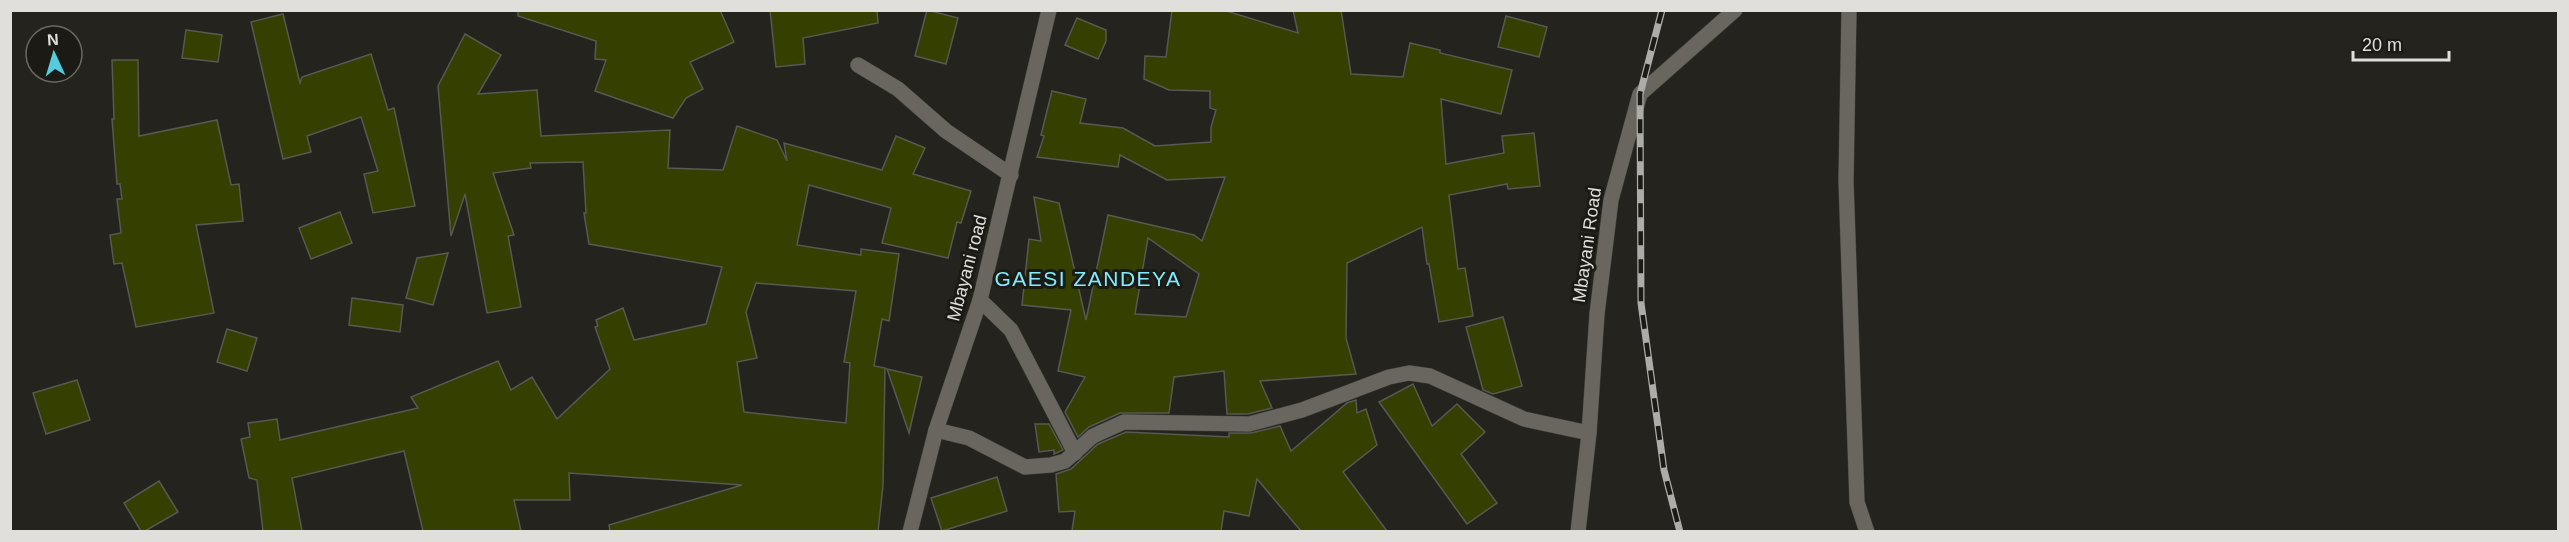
<svg xmlns="http://www.w3.org/2000/svg" width="2569" height="542" viewBox="0 0 2569 542" font-family="Arial,sans-serif">
<rect width="100%" height="100%" fill="#25231d"/>
<g fill="#343f00" stroke="#575952" stroke-width="1.5" fill-rule="evenodd">
<path d="M 518,10 L 720,10 L 734,42 L 690,62 L 703,89 L 686,98 L 673,118 L 595,91 L 606,60 L 595,59 L 596,41 L 518,16 Z"/>
<path d="M 770,10 L 877,10 L 878,23 L 803,38 L 805,64 L 776,67 Z"/>
<path d="M 927,10 L 958,18 L 946,64 L 915,56 Z"/>
<path d="M 1172,10 L 1223,10 L 1298,33 L 1293,10 L 1341,10 L 1351,74 L 1403,77 L 1410,43 L 1440,50 L 1440,53 L 1512,70 L 1501,114 L 1441,99 L 1446,164 L 1504,153 L 1502,136 L 1534,133 L 1540,186 L 1508,189 L 1507,184 L 1449,195 L 1458,269 L 1465,268 L 1473,316 L 1439,322 L 1429,264 L 1427,264 L 1422,227 L 1347,263 L 1346,338 L 1356,374 L 1260,381 L 1272,408 L 1248,414 L 1227,414 L 1224,371 L 1174,377 L 1169,413 L 1120,413 L 1089,427 L 1078,437 L 1065,412 L 1085,377 L 1058,371 L 1071,310 L 1022,305 L 1029,239 L 1041,241 L 1034,197 L 1059,203 L 1086,320 L 1108,215 L 1194,235 L 1202,241 L 1225,177 L 1167,180 L 1120,155 L 1118,167 L 1037,157 L 1044,136 L 1041,135 L 1052,91 L 1086,99 L 1080,123 L 1123,128 L 1155,146 L 1211,142 L 1211,127 L 1216,110 L 1210,108 L 1210,91 L 1169,90 L 1144,79 L 1145,56 L 1166,57 ZM 1148,238 L 1199,274 L 1186,317 L 1135,314 Z"/>
<path d="M 283,14 L 300,83 L 302,77 L 371,54 L 388,110 L 394,108 L 415,206 L 373,213 L 364,174 L 378,171 L 361,117 L 307,136 L 311,152 L 283,159 L 251,22 Z"/>
<path d="M 1506,16 L 1547,27 L 1539,57 L 1498,47 Z"/>
<path d="M 1077,18 L 1106,30 L 1106,41 L 1098,59 L 1065,45 Z"/>
<path d="M 186,30 L 222,35 L 218,62 L 182,58 Z"/>
<path d="M 465,34 L 501,55 L 478,94 L 537,90 L 541,136 L 670,130 L 668,168 L 723,170 L 737,126 L 777,140 L 787,161 L 784,143 L 882,170 L 896,136 L 925,148 L 913,174 L 971,191 L 961,223 L 957,222 L 948,258 L 882,243 L 891,208 L 809,185 L 797,245 L 861,255 L 861,249 L 899,254 L 889,321 L 882,319 L 874,366 L 885,368 L 883,486 L 878,531 L 610,531 L 609,525 L 742,485 L 569,473 L 570,500 L 514,500 L 521,531 L 423,531 L 404,451 L 292,478 L 302,531 L 263,531 L 257,480 L 249,478 L 241,439 L 250,437 L 248,423 L 277,419 L 280,440 L 418,408 L 411,397 L 498,361 L 511,390 L 532,377 L 557,419 L 610,369 L 595,327 L 598,326 L 596,320 L 623,308 L 634,340 L 706,324 L 722,267 L 589,244 L 584,213 L 586,213 L 583,162 L 530,163 L 531,168 L 493,173 L 514,235 L 508,236 L 521,307 L 487,313 L 465,194 L 451,236 L 438,86 ZM 756,283 L 856,291 L 844,362 L 850,363 L 846,423 L 744,412 L 737,362 L 757,358 L 746,312 Z"/>
<path d="M 112,60 L 138,60 L 139,136 L 217,120 L 231,185 L 239,184 L 243,221 L 196,225 L 214,313 L 136,327 L 122,263 L 114,264 L 110,235 L 121,233 L 117,199 L 122,199 L 120,184 L 117,184 L 112,119 L 114,119 Z"/>
<path d="M 340,212 L 352,243 L 311,259 L 299,228 Z"/>
<path d="M 448,253 L 433,305 L 406,298 L 417,258 Z"/>
<path d="M 352,298 L 403,305 L 400,332 L 349,325 Z"/>
<path d="M 1503,317 L 1522,386 L 1493,394 L 1483,390 L 1466,327 Z"/>
<path d="M 227,329 L 257,338 L 247,371 L 217,362 Z"/>
<path d="M 887,369 L 922,377 L 909,433 Z"/>
<path d="M 77,380 L 90,420 L 46,434 L 33,393 Z"/>
<path d="M 1413,384 L 1432,426 L 1457,404 L 1485,432 L 1461,454 L 1497,503 L 1467,524 L 1379,402 Z"/>
<path d="M 1356,400 L 1357,413 L 1366,409 L 1377,445 L 1343,472 L 1387,531 L 1301,531 L 1257,479 L 1249,516 L 1224,511 L 1221,531 L 1072,531 L 1075,511 L 1059,512 L 1056,474 L 1071,469 L 1098,444 L 1126,432 L 1229,437 L 1229,433 L 1251,433 L 1280,426 L 1291,451 L 1347,403 Z"/>
<path d="M 1035,424 L 1049,424 L 1063,450 L 1054,454 L 1054,450 L 1039,452 Z"/>
<path d="M 997,477 L 1007,511 L 942,531 L 931,498 Z"/>
<path d="M 159,481 L 178,512 L 145,531 L 141,531 L 124,503 Z"/>
</g>
<g fill="none" stroke-linecap="round" stroke-linejoin="round">
<g stroke="#403f3a" stroke-width="16">
<g id="minor">
<path d="M 1849,10 L 1846,181 L 1857,502 L 1867,532"/>
<path d="M 858,65 L 898,89 L 946,131 L 1011,175"/>
<path d="M 980,300 L 1011,330 L 1075,453"/>
<path d="M 936,430 L 969,438 L 1025,467 L 1051,465 L 1065,461 L 1093,436 L 1124,422 L 1249,424 L 1302,410 L 1389,377 L 1409,373 L 1430,376 L 1524,419 L 1589,433"/>
<path d="M 910,532 L 936,430 L 980,300 L 1049,10"/>
<path d="M 1578,532 L 1589,433 L 1597,314 L 1611,200 L 1640,94 L 1735,10"/>
</g>
</g>
<use href="#minor" stroke="#68665f" stroke-width="15"/>
<g stroke="#adaca8" stroke-width="7">
<path id="rail" d="M 1662,10 L 1640,94 L 1641,303 L 1664,470 L 1680,532"/>
</g>
<use href="#rail" stroke="#1b1a14" stroke-width="4.5" stroke-dasharray="14" stroke-linecap="butt"/>
</g>
<g text-anchor="middle" stroke-width="6" stroke-linejoin="round" paint-order="stroke">
<g font-size="18" fill="#e0dfdb" stroke="#1b1a14">
<text transform="translate(1587 245) rotate(-82)" y="6">Mbayani Road</text>
<text transform="translate(967 268) rotate(-75)" y="6">Mbayani road</text>
</g>
<g font-size="21" letter-spacing="1.5" fill="#82ebfc" stroke="#1b1a14">
<text x="1088" y="286">GAESI ZANDEYA</text>
</g>
</g>
<rect width="2569" height="542" fill="none" stroke="#e0dfdb" stroke-width="24"/>
<g transform="translate(54 54) rotate(356)"><circle r="28" fill="#1b1a14" stroke="#6a6964" stroke-width="1.5"/>
<path d="M0-4.5L10 22L0 15L-10 22Z" fill="#54cadc"/>
<text y="-9" font-size="16" font-weight="bold" text-anchor="middle" fill="#e0dfdb">N</text>
</g>
<path d="M2353 51v9h96v-9" fill="none" stroke="#e0dfdb" stroke-width="3"/>
<text x="2362" y="51" font-size="18" fill="#e0dfdb" stroke="#1b1a14" stroke-width="4.5" paint-order="stroke">20 m</text>
</svg>
